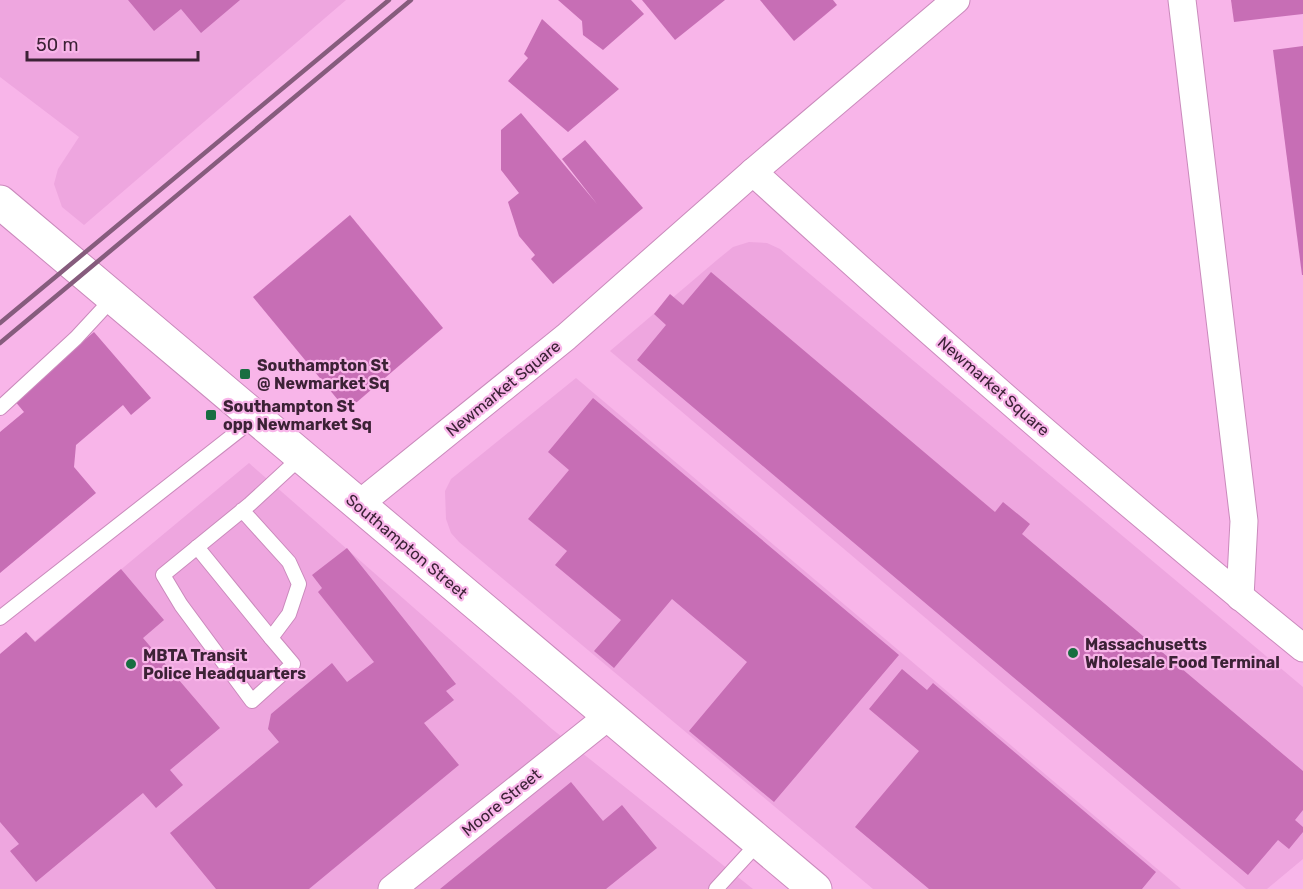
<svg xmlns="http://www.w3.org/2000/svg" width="1303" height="889" viewBox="0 0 1303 889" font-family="Rubik,sans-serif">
<rect width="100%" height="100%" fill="#f8b5e9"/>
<g fill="#eea6df">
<path d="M 0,0 L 346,0 L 84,225 L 62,207 L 54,184 L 58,169 L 79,137 L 0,77 Z"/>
<path d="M 749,242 L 767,243 L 780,249 L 1303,687 L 1303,859 L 1267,889 L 1246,889 L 610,351 L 717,260 L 733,247 Z"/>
<path d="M 576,378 L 1181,889 L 873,889 L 459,542 L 451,533 L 446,519 L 445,491 L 451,479 Z"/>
<path d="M 249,463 L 552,729 L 753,889 L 0,889 L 0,654 L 26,632 L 35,641 Z"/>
</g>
<g fill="#c76eb5">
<path d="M 128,0 L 240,0 L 201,33 L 181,9 L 154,31 Z"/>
<path d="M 558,0 L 631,0 L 644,14 L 603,50 L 583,35 L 582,21 Z"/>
<path d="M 642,0 L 725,0 L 675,40 Z"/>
<path d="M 760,0 L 833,0 L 837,5 L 794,41 Z"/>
<path d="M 1231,0 L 1303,0 L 1303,14 L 1234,22 Z"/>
<path d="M 542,19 L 619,89 L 568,132 L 508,81 L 528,58 L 524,54 Z"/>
<path d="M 1303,46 L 1303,275 L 1302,275 L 1273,50 Z"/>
<path d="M 521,113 L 597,204 L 562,159 L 585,140 L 643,208 L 553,284 L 531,259 L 535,255 L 519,236 L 508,202 L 519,193 L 501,170 L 501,130 Z"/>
<path d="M 350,215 L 443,328 L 357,402 L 347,406 L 338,400 L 253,297 Z"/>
<path d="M 711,272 L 995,512 L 1003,502 L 1030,524 L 1022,534 L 1303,771 L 1303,810 L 1295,820 L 1303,827 L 1303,832 L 1289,849 L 1278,840 L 1248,875 L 637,360 L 666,325 L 654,314 L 670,294 L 683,305 Z"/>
<path d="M 94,332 L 151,398 L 131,415 L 123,405 L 76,445 L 74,467 L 96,493 L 0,573 L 0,432 L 24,412 L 14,400 Z"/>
<path d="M 593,398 L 899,655 L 774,802 L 689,731 L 747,662 L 672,599 L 614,668 L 594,651 L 621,620 L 555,565 L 567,551 L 528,519 L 569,470 L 548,452 Z"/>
<path d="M 347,548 L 456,684 L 446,691 L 454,700 L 424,723 L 459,765 L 309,889 L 216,889 L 170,833 L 279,742 L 268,729 L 271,714 L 332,663 L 347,682 L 374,662 L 318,592 L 322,588 L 312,575 Z"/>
<path d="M 121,569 L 164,620 L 143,638 L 220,728 L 170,770 L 183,785 L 156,808 L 143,793 L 36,882 L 10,851 L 19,844 L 0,822 L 0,654 L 26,632 L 35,642 Z"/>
<path d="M 902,669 L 927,690 L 933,683 L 1156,872 L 1142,889 L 929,889 L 855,827 L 919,751 L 869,709 Z"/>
<path d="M 571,782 L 603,821 L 622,805 L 657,848 L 606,889 L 440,889 Z"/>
</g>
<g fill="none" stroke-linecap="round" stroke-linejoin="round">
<g stroke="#ca8abc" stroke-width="16">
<g id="service">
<path d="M 0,408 L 76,338 L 113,298"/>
<path d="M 242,510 L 289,562 L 299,584 L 289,614 L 271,638 L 293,664 L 252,701 L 181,605 L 163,575 C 192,551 221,528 250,504 L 301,457"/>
<path d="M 197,547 L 271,638"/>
<path d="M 0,618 L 255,418"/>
<path d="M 716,889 L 759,842"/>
</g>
</g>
<g stroke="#ca8abc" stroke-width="29">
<g id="minor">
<path d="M 1182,0 L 1244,521 L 1240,597"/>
<path d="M 753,172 C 932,336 1115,495 1303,648"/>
<path d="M 358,505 L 566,337 L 753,172 L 956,0"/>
<path d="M 392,889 L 610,715"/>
</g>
</g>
<g stroke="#ca8abc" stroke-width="35">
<path id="primary" d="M 0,202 L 815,889"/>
</g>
<use href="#service" stroke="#fff" stroke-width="14"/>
<use href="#minor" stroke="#fff" stroke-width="27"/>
<use href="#primary" stroke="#fff" stroke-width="33"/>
<g stroke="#865c7d" stroke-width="4.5">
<path d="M 0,323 L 389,0"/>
<path d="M 0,343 L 411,0"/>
</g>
</g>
<g fill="#186e41" stroke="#f8b5e9" stroke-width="2">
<rect x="239" y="368" width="12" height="12" rx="3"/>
<rect x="205" y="409" width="12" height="12" rx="3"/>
<circle cx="1073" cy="653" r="6"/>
<circle cx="131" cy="664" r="6"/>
</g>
<g text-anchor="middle" stroke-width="4.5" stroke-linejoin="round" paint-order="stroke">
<g font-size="16" font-weight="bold" fill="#3c2236" stroke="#f8b5e9" text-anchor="start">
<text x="257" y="371">Southampton St<tspan x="257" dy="18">@ Newmarket Sq</tspan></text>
<text x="223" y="412">Southampton St<tspan x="223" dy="18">opp Newmarket Sq</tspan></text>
<text x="1085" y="650">Massachusetts<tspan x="1085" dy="18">Wholesale Food Terminal</tspan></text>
<text x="143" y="661">MBTA Transit<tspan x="143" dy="18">Police Headquarters</tspan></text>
</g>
<g font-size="16" fill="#3c2236" stroke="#f8b5e9">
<text transform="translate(994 386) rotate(41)" y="6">Newmarket Square</text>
<text transform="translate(503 388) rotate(-39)" y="6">Newmarket Square</text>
<text transform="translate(407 546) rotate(40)" y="6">Southampton Street</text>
<text transform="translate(501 802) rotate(-39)" y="6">Moore Street</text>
</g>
</g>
<path d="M27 51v9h171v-9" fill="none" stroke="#3c2236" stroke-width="3"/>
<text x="36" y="51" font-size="18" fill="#3c2236" stroke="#f8b5e9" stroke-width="4.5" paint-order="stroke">50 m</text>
</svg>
